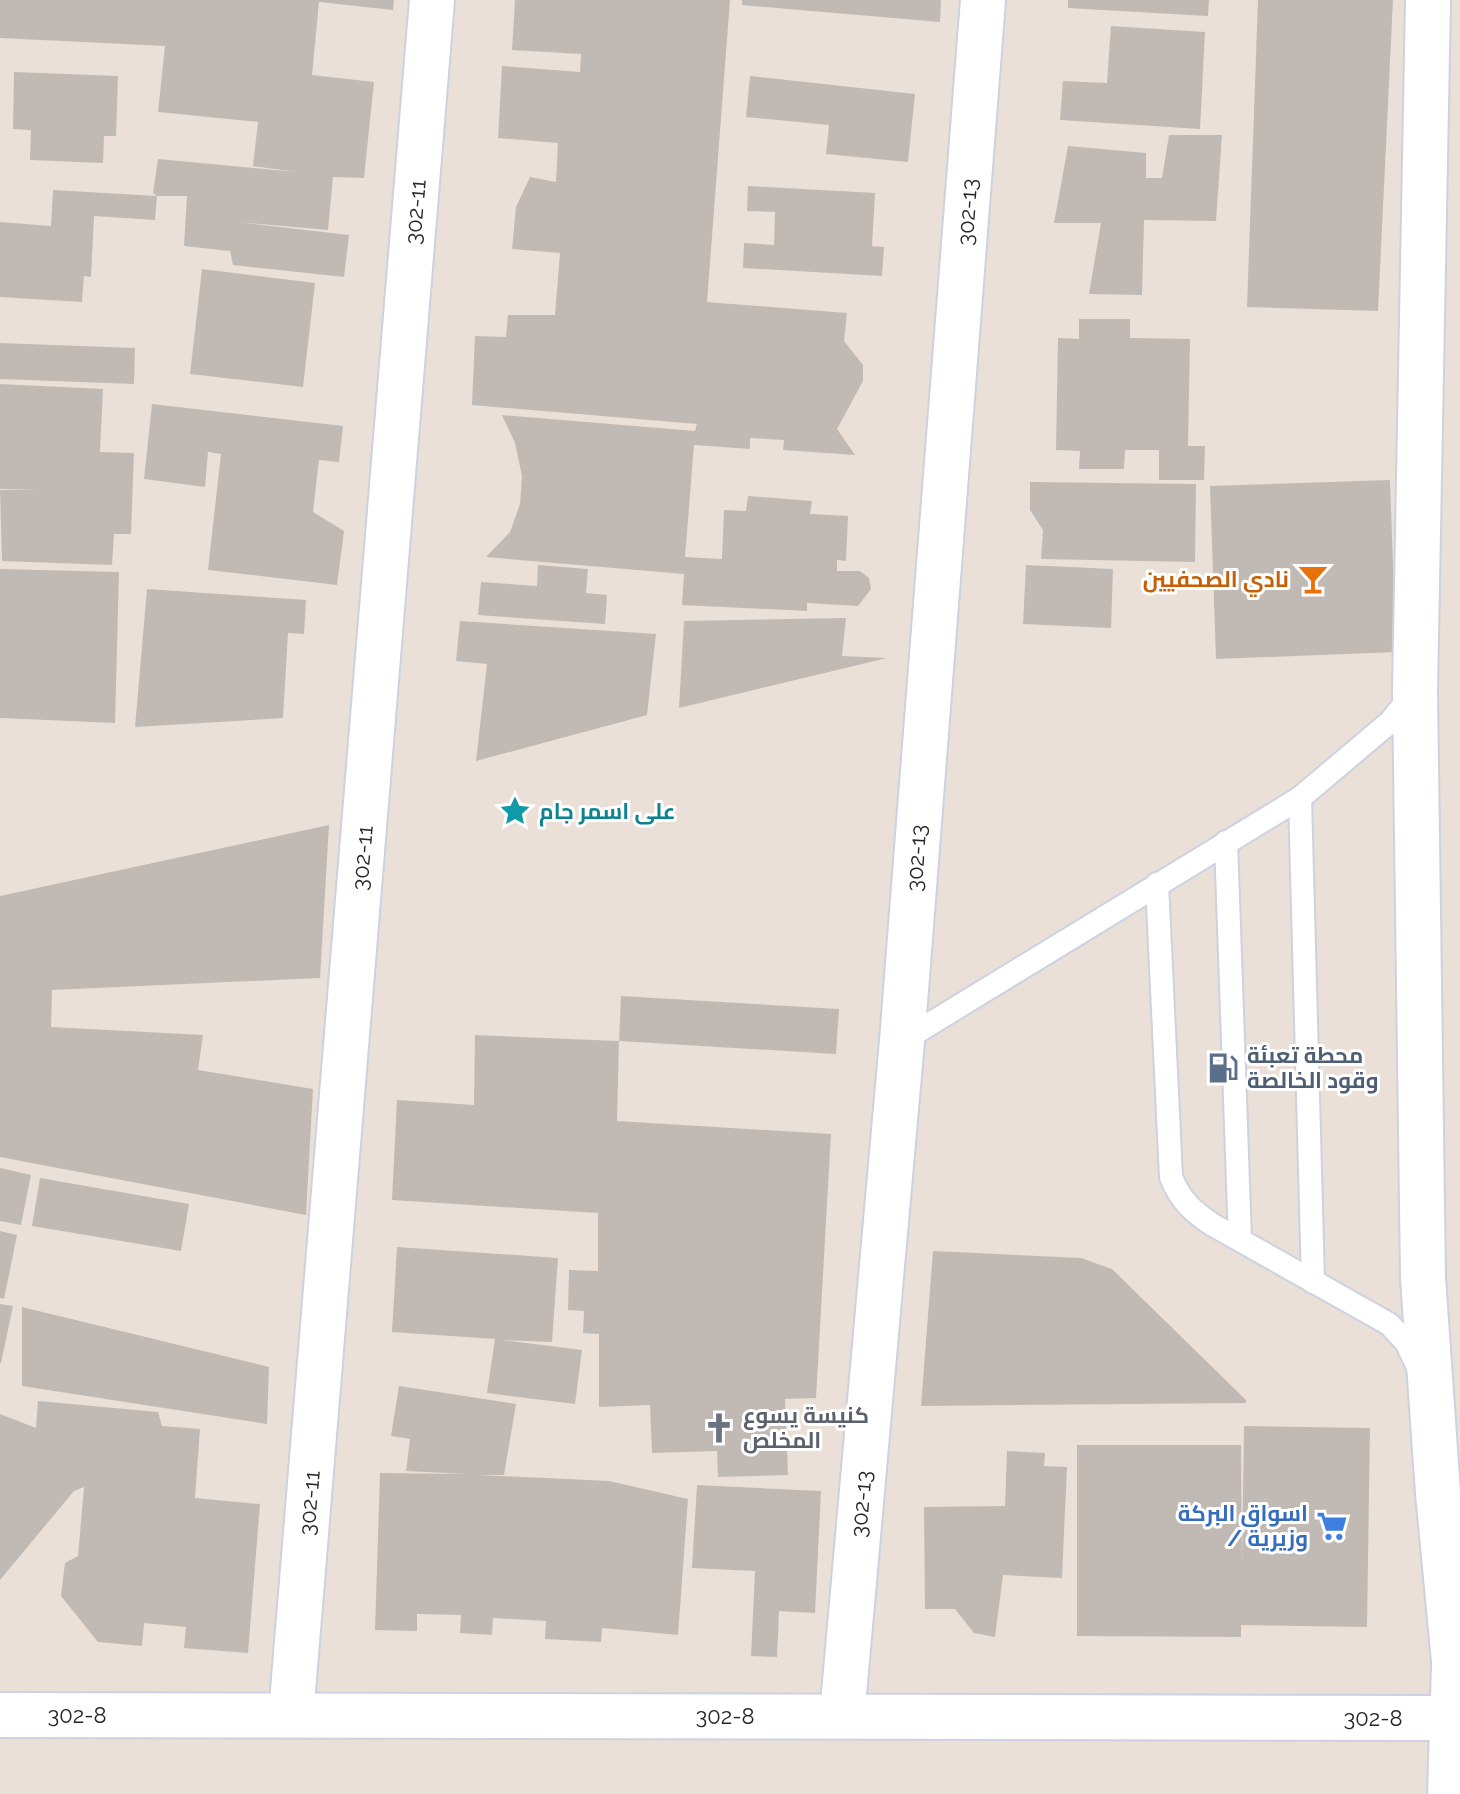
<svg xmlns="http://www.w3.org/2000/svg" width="1460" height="1794" viewBox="0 0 1460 1794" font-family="Raleway,Cairo,sans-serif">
<rect width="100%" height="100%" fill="#eae0d7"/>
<g fill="#c1bab4">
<path d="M 0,0 L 394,0 L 393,10 L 319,2 L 312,75 L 374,82 L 364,178 L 333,177 L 328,230 L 237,222 L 349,235 L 344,277 L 233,265 L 230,251 L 184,246 L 187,196 L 157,196 L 153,193 L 158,159 L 297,172 L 253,166 L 258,122 L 158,112 L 165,46 L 0,38 Z"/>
<path d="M 515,0 L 730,0 L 707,302 L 847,313 L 844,341 L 863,365 L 863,381 L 837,429 L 855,455 L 783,450 L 784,440 L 750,438 L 750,449 L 694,445 L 685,557 L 722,559 L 724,510 L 746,511 L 748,496 L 812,501 L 810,514 L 848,516 L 846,561 L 837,560 L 837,571 L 860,571 L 869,578 L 871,589 L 858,606 L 807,603 L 807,611 L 682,605 L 684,574 L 486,557 L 510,532 L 520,504 L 522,476 L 515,443 L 502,415 L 695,431 L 697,424 L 472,405 L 475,336 L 506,337 L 508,315 L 555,315 L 560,253 L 512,249 L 516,207 L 530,177 L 556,182 L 558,143 L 498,138 L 502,66 L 580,72 L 581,54 L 512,50 Z"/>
<path d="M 742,0 L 941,0 L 940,22 L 742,5 Z"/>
<path d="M 1068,0 L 1209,0 L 1208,16 L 1068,8 Z"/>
<path d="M 1258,0 L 1393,0 L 1378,311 L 1247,307 Z"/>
<path d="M 1111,26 L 1205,32 L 1200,129 L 1060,120 L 1063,81 L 1107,83 Z"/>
<path d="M 14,72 L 118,76 L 116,136 L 104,136 L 103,163 L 30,160 L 31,130 L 13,129 Z"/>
<path d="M 750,76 L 915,94 L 908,162 L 826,154 L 829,125 L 746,117 Z"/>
<path d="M 1169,135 L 1222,135 L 1216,221 L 1144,220 L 1142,295 L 1089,294 L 1101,223 L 1054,223 L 1068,146 L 1146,153 L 1146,178 L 1162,178 Z"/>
<path d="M 748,186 L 875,193 L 872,246 L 884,247 L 882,276 L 743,268 L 744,243 L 774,245 L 775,212 L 747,211 Z"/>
<path d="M 53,190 L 157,196 L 155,220 L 94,216 L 91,277 L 84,276 L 82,302 L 0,297 L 0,222 L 51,226 Z"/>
<path d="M 202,269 L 315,283 L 303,387 L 190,374 Z"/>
<path d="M 1079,319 L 1130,319 L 1130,338 L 1190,339 L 1188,446 L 1205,446 L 1204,480 L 1159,480 L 1159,450 L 1125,450 L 1124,469 L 1079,469 L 1080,451 L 1056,450 L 1058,338 L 1079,339 Z"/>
<path d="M 0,343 L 135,348 L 134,384 L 0,379 Z"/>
<path d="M 0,384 L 103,389 L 100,452 L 134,453 L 131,534 L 114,534 L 112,565 L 2,561 L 0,490 L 38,490 L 0,489 Z"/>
<path d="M 152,404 L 343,426 L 339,462 L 319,460 L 313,512 L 344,531 L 337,585 L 208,570 L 221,454 L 208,452 L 205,487 L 144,479 Z"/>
<path d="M 1390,480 L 1396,652 L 1216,659 L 1210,486 Z"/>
<path d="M 1030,482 L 1196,484 L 1195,562 L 1041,559 L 1043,530 L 1030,510 Z"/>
<path d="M 538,565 L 588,569 L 586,593 L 607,595 L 605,624 L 478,615 L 481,582 L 537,586 Z"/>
<path d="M 1026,565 L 1113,569 L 1111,628 L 1023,624 Z"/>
<path d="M 0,569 L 119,572 L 115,723 L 0,718 Z"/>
<path d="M 147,589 L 306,600 L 304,634 L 288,633 L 283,718 L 135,727 Z"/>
<path d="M 846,618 L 842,656 L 887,658 L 679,708 L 684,621 Z"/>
<path d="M 460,621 L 656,634 L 647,715 L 476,761 L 487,664 L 456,661 Z"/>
<path d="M 329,825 L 320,978 L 52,990 L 51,1027 L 203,1035 L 198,1070 L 313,1089 L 306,1215 L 0,1157 L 0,896 Z"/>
<path d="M 621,996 L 839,1009 L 836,1054 L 619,1041 Z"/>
<path d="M 475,1035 L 619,1041 L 617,1121 L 831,1134 L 816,1398 L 785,1399 L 788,1475 L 718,1477 L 717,1451 L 652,1453 L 650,1405 L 599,1407 L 599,1334 L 583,1333 L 584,1311 L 568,1310 L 569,1270 L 598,1271 L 598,1213 L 392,1200 L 397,1100 L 474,1105 Z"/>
<path d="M 0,1168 L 31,1175 L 21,1225 L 0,1221 Z"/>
<path d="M 40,1178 L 189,1204 L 181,1251 L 32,1226 Z"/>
<path d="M 0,1231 L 17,1235 L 4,1299 L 0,1298 Z"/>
<path d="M 397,1247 L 558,1258 L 552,1342 L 501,1340 L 582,1350 L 575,1404 L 487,1393 L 495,1339 L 392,1332 Z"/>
<path d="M 933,1251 L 1081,1258 L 1112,1269 L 1246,1400 L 1246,1403 L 921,1406 Z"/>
<path d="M 0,1304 L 13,1306 L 1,1363 L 0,1363 Z"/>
<path d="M 22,1307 L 269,1367 L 267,1424 L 22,1386 Z"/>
<path d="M 399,1386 L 516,1404 L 504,1475 L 478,1475 L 609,1481 L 688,1499 L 678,1635 L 602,1628 L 601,1642 L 545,1639 L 546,1621 L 493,1618 L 492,1635 L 460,1633 L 461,1615 L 417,1614 L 417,1631 L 375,1630 L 380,1473 L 465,1474 L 406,1471 L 410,1439 L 391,1436 Z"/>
<path d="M 38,1401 L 158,1412 L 162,1426 L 200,1429 L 195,1498 L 260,1504 L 248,1653 L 184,1648 L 186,1627 L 144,1623 L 142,1646 L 98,1642 L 61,1596 L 65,1563 L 78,1556 L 84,1487 L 74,1491 L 0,1580 L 0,1414 L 36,1428 Z"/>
<path d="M 1244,1426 L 1370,1428 L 1367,1627 L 1241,1625 L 1241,1637 L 1077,1636 L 1077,1445 L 1241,1445 L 1242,1563 Z"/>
<path d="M 1007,1451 L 1045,1453 L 1044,1466 L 1067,1467 L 1062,1578 L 1003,1575 L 995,1637 L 974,1633 L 955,1609 L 925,1609 L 924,1507 L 1005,1506 Z"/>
<path d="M 697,1485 L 821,1491 L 815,1613 L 779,1611 L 777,1657 L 751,1656 L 755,1571 L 692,1568 Z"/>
</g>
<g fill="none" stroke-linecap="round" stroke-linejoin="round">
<g stroke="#ccd2e1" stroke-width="26">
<g id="service">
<path d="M 1300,798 L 1313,1282"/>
<path d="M 1226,842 L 1240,1240"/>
<path d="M 1157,884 L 1171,1177 C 1180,1200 1193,1212 1213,1225 L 1389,1324 L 1406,1342 L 1417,1365"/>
<path d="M 902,1041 L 1300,798 L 1390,722 L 1412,695"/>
</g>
</g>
<g stroke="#ccd2e1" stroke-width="48">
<g id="minor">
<path d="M 0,1715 L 1451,1718"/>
<path d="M 291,1715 L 432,0"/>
<path d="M 842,1716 L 902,1041 L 983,0"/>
</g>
</g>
<g stroke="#ccd2e1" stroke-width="48">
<g id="secondary">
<path d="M 1428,0 L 1415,691 L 1423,1278 L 1438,1493 L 1454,1661"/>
<path d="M 1450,1794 L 1455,1633"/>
</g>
</g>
<use href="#service" stroke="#fff" stroke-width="22"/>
<use href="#minor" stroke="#fff" stroke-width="44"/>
<use href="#secondary" stroke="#fff" stroke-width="44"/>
</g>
<defs>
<g id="bar-bare" transform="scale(2.4)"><path d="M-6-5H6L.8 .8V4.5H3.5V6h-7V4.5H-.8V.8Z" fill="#e8710a" stroke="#fff" stroke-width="2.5" paint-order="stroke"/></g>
<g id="sight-bare" transform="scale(2.4)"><path d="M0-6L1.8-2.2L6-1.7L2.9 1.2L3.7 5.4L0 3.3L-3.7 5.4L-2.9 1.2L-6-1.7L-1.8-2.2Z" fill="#0f9aa8" stroke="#fff" stroke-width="2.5" paint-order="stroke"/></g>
<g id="fuel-bare" transform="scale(2.4)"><path d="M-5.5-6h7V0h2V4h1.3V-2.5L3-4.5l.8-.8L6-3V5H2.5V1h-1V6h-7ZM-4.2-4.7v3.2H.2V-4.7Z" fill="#5c6f8a" stroke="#fff" stroke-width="2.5" paint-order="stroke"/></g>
<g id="church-bare" transform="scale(2.4)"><path d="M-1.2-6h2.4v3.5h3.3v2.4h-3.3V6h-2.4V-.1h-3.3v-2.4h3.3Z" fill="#6b7280" stroke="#fff" stroke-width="2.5" paint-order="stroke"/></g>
<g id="supermarket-bare" transform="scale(2.4)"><path d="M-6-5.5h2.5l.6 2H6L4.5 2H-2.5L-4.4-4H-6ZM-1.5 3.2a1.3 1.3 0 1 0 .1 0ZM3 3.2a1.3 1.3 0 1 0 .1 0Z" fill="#3f7fe0" stroke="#fff" stroke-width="2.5" paint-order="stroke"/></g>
</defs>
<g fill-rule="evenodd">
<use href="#bar-bare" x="1313" y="579"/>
<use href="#sight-bare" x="515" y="811"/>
<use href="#fuel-bare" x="1223" y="1068"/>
<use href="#church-bare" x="719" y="1428"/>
<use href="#supermarket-bare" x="1332" y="1526"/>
</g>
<g text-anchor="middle" stroke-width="6" stroke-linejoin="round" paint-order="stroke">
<g font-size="22" fill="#262626" stroke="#fff">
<text transform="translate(415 212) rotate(-85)" y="8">302-11</text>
<text transform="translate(967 212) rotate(-86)" y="8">302-13</text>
<text transform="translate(362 858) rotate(-85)" y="8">302-11</text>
<text transform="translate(916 858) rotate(-86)" y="8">302-13</text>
<text transform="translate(309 1503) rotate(-85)" y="8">302-11</text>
<text transform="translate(861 1504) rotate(-85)" y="8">302-13</text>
<text x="77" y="1723">302-8</text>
<text x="725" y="1724">302-8</text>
<text x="1373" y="1726">302-8</text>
</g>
<g font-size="22" font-weight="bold" fill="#c56008" stroke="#fff" text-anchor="end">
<text x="1289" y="587">نادي الصحفيين</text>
</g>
<g font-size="22" font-weight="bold" fill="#0d838f" stroke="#fff" text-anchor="start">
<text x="539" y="819">علی اسمر جام</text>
</g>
<g font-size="22" font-weight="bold" fill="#4e5e75" stroke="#fff" text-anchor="start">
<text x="1247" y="1063">محطة تعبئة<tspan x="1247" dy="25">وقود الخالصة</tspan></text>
</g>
<g font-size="22" font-weight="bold" fill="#5b616d" stroke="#fff" text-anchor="start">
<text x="743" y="1423">كنيسة يسوع<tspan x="743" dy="25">المخلص</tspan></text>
</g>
<g font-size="22" font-weight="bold" fill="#366cbe" stroke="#fff" text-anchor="end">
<text x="1308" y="1521">اسواق البركة<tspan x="1308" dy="25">/ وزيرية</tspan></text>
</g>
</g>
</svg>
